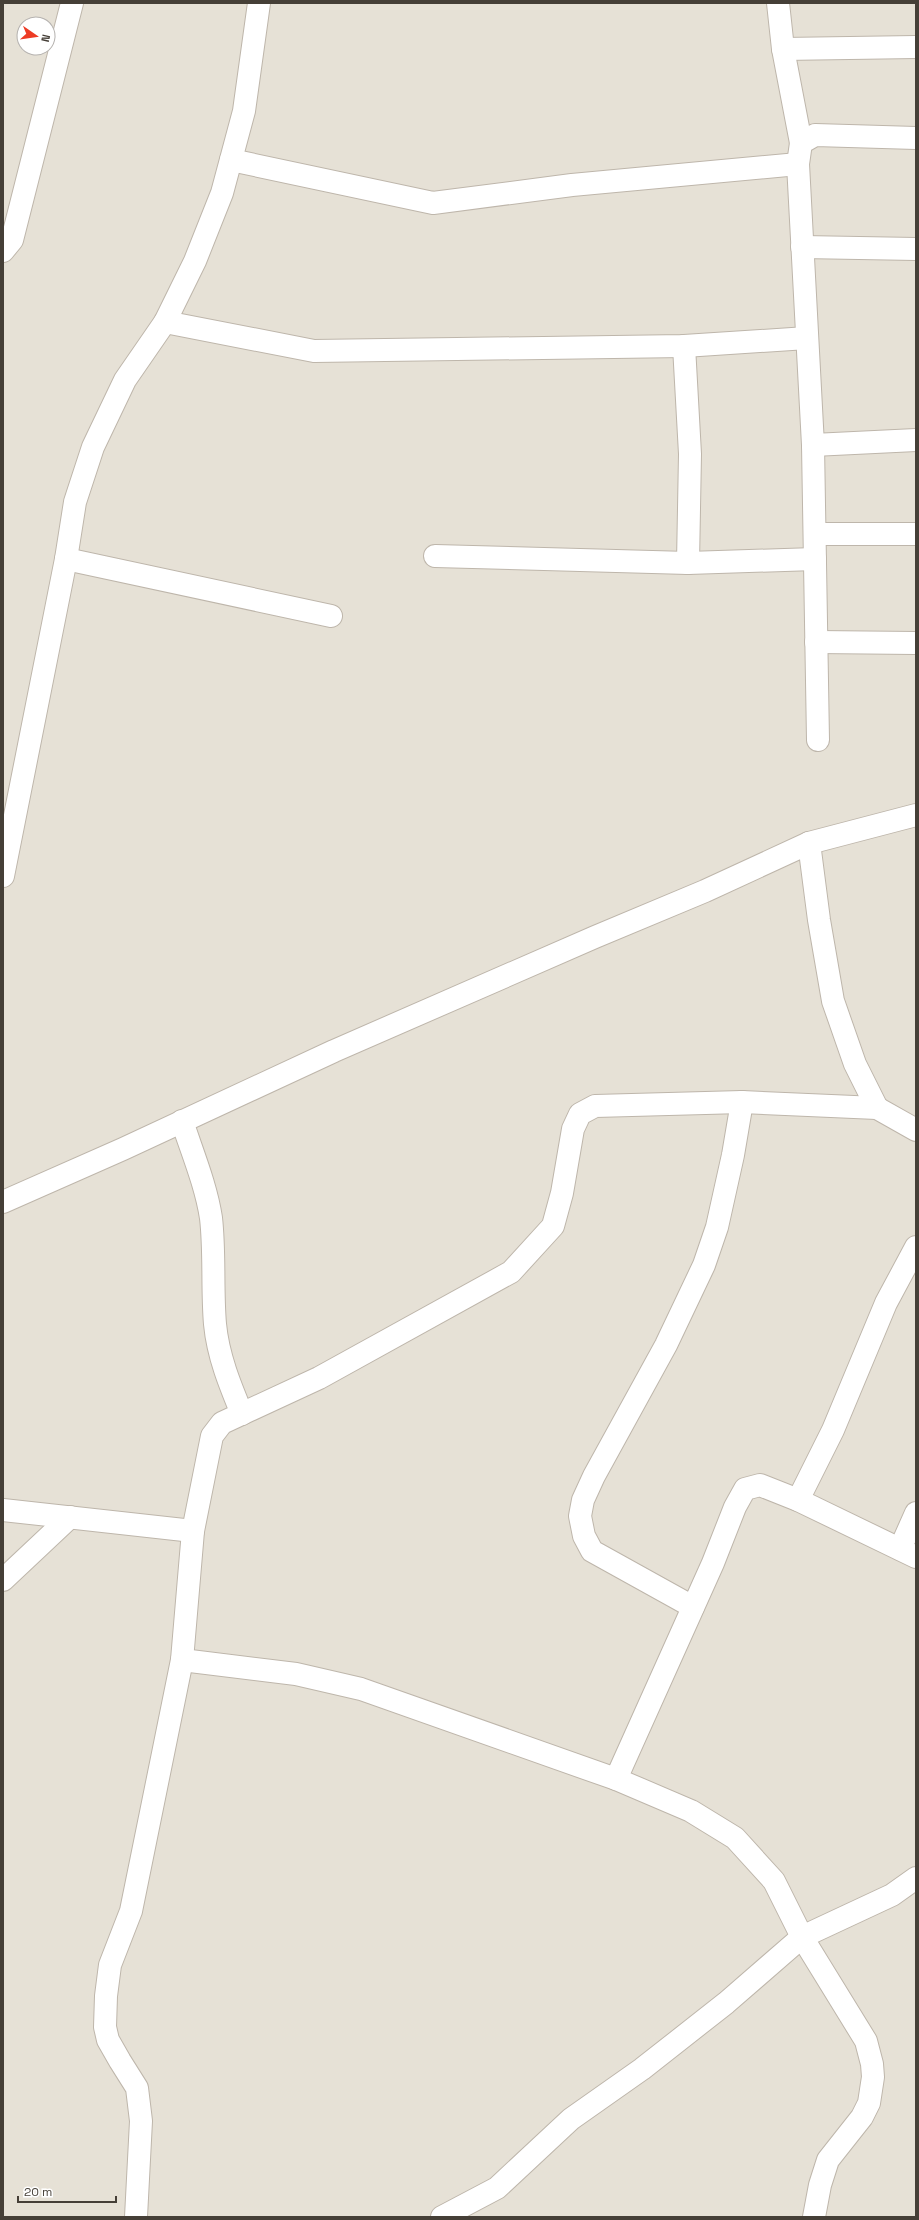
<svg xmlns="http://www.w3.org/2000/svg" width="919" height="2220" viewBox="0 0 919 2220" font-family="'Space Grotesk',sans-serif">
<rect width="100%" height="100%" fill="#f3efe8"/>
<path fill="#e6e1d6" fill-rule="evenodd" d="M 3,3 L 916,3 L 916,2217 L 3,2217 ZM 24,24 L 48,24 L 48,48 L 24,48 Z"/>
<g fill="none" stroke-linecap="round" stroke-linejoin="round">
<g stroke="#beb6ab" stroke-width="24">
<g id="street">
<path d="M 778,3 L 783,49 L 801,143"/>
<path d="M 783,49 L 916,47"/>
<path d="M 231,160 L 433,203 L 572,185 L 798,164"/>
<path d="M 802,247 L 916,249"/>
<path d="M 3,251 L 12,240 L 72,3"/>
<path d="M 165,322 L 314,351 L 684,346 L 807,338"/>
<path d="M 684,346 L 690,454 L 688,563"/>
<path d="M 813,445 L 916,440"/>
<path d="M 815,534 L 916,534"/>
<path d="M 435,556 L 688,563 L 815,559"/>
<path d="M 66,559 L 331,616"/>
<path d="M 816,642 L 916,643"/>
<path d="M 818,740 L 813,445 L 798,164 L 801,143 L 815,135 L 916,138"/>
<path d="M 809,843 L 819,920 L 833,1001 L 855,1064 L 877,1108"/>
<path d="M 3,876 L 66,559 L 75,502 L 93,447 L 125,380 L 165,322 L 195,261 L 222,193 L 244,111 L 259,3"/>
<path d="M 182,1121 C 192,1152 206,1185 211,1218 C 215,1253 212,1289 215,1324 C 218,1356 230,1385 242,1414"/>
<path d="M 3,1202 L 123,1149 L 334,1051 L 595,937 L 705,891 L 809,843 L 916,815"/>
<path d="M 798,1500 L 833,1430 L 886,1303 L 916,1247"/>
<path d="M 3,1510 L 193,1531"/>
<path d="M 900,1549 L 916,1513"/>
<path d="M 3,1580 L 70,1517"/>
<path d="M 693,1607 L 592,1551 L 584,1536 L 580,1516 L 583,1500 L 594,1476 L 666,1345 L 704,1265 L 717,1227 L 733,1155 L 742,1102"/>
<path d="M 182,1660 L 296,1674 L 361,1689 L 616,1779 L 691,1811 L 735,1838 L 774,1881 L 802,1937 L 866,2041 L 872,2064 L 873,2077 L 869,2103 L 862,2117 L 828,2160 L 820,2185 L 814,2217"/>
<path d="M 616,1779 L 713,1563 L 735,1507 L 745,1489 L 760,1485 L 798,1500 L 916,1557"/>
<path d="M 136,2217 L 141,2121 L 137,2088 L 120,2061 L 108,2040 L 105,2027 L 106,1996 L 110,1965 L 131,1911 L 182,1660 L 193,1531 L 212,1436 L 222,1423 L 319,1378 L 511,1272 L 553,1226 L 562,1193 L 573,1129 L 580,1114 L 595,1106 L 742,1102 L 877,1108 L 916,1130"/>
<path d="M 442,2217 L 497,2188 L 571,2119 L 642,2069 L 726,2003 L 802,1937 L 892,1895 L 916,1878"/>
</g>
</g>
<use href="#street" stroke="#fff" stroke-width="22"/>
</g>
<rect width="919" height="2220" fill="none" stroke="#453f37" stroke-width="8"/>
<g transform="translate(36 36) rotate(103)"><circle r="19" fill="#ffffff" stroke="#b5b2af"/>
<path d="M0-3L7 15L0 10L-7 15Z" fill="#ed3b24"/>
<text y="-6" font-size="11" font-weight="bold" text-anchor="middle" fill="#453f37">N</text>
</g>
<path d="M18 2196v6h98v-6" fill="none" stroke="#453f37" stroke-width="2"/>
<text x="24" y="2196" font-size="12" fill="#453f37" stroke="#ffffff" stroke-width="3" paint-order="stroke">20 m</text>
</svg>
